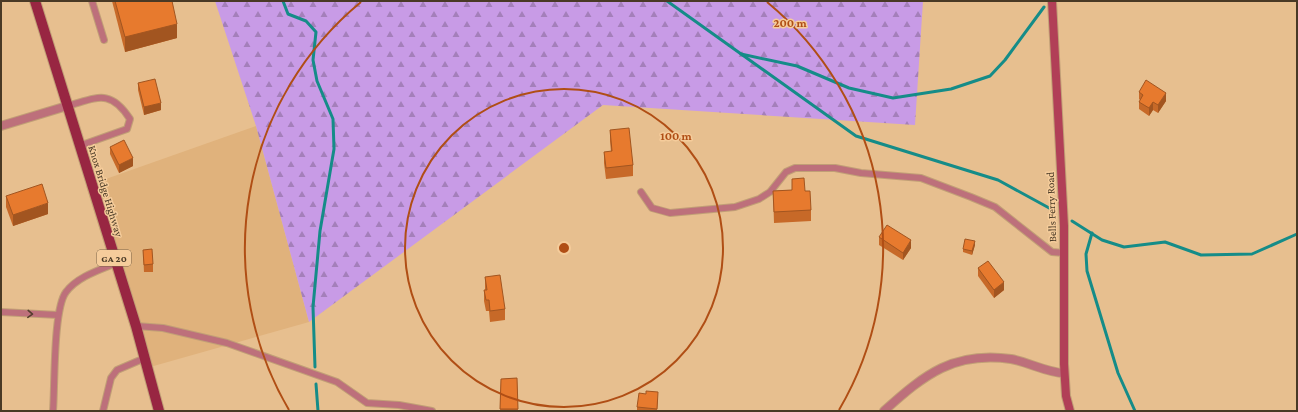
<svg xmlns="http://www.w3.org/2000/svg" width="1298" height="412" viewBox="0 0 1298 412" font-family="'Crimson Pro',serif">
<defs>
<pattern id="forest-firs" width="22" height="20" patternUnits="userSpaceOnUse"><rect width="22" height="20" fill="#c89be6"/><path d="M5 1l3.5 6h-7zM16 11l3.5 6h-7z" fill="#a47fba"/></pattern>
</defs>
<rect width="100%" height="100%" fill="#e7bf8f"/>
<path fill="#e0b27c" d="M 256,126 L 309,322 L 143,369 L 86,186 Z"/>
<path fill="url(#forest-firs)" d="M 215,1 L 923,1 L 915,125 L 603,105 L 309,322 L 256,126 Z"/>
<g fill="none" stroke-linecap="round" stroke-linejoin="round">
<g stroke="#158c88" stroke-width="3">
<path d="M 283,1 L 288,14 L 306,21 L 316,32 L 313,60 L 317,81 L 333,119 L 334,149 L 320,231 L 313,307 L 315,367"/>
<path d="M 667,1 L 856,136 L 998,180 L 1051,209"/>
<path d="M 741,54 L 797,66 L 849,88 L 893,98 L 951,89 L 990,76 L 1005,60 L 1044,7"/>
<path d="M 1072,221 L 1102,240 L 1124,247 L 1165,242 L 1201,255 L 1252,254 L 1297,234"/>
<path d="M 1092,233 L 1086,254 L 1087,271 L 1118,373 L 1135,411"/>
<path d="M 316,384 L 318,411"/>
</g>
<g stroke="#c19f76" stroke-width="8">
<g id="service">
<path d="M 92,1 L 104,40"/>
<path d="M 67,106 C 97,98 110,88 130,119 L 127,129 L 79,146"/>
<path d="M 641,192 L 652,208 L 670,213 L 735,207 L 759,199 L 770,192 L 786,172 L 795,168 L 835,168 L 861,173 L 921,178 L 971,197 L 995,207 L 1052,252 L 1064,253"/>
<path d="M 1,312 L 58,315"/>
<path d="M 136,326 L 163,328 L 227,343 L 337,382 L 367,403 L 399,405 L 432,411"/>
<path d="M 53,411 C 55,387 53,309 66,292 C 77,277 99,270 116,263"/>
<path d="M 103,411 L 111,378 L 117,370 L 145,358"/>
</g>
</g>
<g stroke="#c19f76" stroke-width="10">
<g id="minor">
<path d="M 1,126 L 67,106"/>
<path d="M 884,411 C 925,374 954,351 1011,359 C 1028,362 1048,373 1064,373"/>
</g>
</g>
<g stroke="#c19f76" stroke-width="10">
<path id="secondary" d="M 1052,1 L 1064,226 L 1064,364 L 1066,396 L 1070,411"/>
</g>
<g stroke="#c19f76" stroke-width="12">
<path id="primary" d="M 35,1 L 136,326 L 159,411"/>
</g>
<use href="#service" stroke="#bd707b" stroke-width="6"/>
<use href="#minor" stroke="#bd707b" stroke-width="8"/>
<use href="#secondary" stroke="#b13f57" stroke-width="8"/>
<use href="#primary" stroke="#982642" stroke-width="10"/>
</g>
<g fill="#c76928">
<path d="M 112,1 L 172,1 L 177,38 L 125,52 Z"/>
<path d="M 138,83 L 161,110 L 144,115 L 138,90 Z"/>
<path d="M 1139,92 L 1166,101 L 1158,113 L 1153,110 L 1149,116 L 1139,109 L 1139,102 L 1140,100 L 1139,99 Z"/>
<path d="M 610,130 L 633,165 L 633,176 L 606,179 L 604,163 L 604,152 L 611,152 L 610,141 Z"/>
<path d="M 110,147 L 133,166 L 119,173 L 110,154 Z"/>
<path d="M 792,179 L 805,191 L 811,210 L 811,221 L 774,223 L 773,191 L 792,190 Z"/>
<path d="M 6,196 L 48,214 L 13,226 L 6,207 Z"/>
<path d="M 879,237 L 911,248 L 903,260 L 879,245 Z"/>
<path d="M 975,245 L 972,255 L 963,252 L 963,249 Z"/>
<path d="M 143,250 L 153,264 L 153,272 L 144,272 Z"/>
<path d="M 978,268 L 1004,290 L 994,298 L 978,276 Z"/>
<path d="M 485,277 L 505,309 L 505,320 L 490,322 L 489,311 L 486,311 L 484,301 L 484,290 L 485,290 Z"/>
<path d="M 517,378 L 518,411 L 500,411 L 501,379 Z"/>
<path d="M 658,399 L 657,411 L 637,411 L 637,407 Z"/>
</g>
<g fill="#a25520">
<path d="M 177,24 L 177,38 L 125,52 L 125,37 Z"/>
<path d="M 1166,93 L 1166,101 L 1158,113 L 1158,105 Z"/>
<path d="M 1153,102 L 1153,110 L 1149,116 L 1149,108 Z"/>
<path d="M 161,103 L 161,110 L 144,115 L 144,107 Z"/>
<path d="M 133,158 L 133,166 L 119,173 L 119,165 Z"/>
<path d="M 48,203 L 48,214 L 13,226 L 13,215 Z"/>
<path d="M 911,240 L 911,248 L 903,260 L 903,253 Z"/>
<path d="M 975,241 L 975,245 L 972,255 L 972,251 Z"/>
<path d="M 1004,282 L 1004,290 L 994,298 L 994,290 Z"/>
</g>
<g fill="#e77a2e" stroke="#a25520">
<path d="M 115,1 L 172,1 L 177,24 L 125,37 Z"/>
<path d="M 155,79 L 161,103 L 144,107 L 138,83 Z"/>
<path d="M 1146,80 L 1166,93 L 1158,105 L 1153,102 L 1149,108 L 1139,102 L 1143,95 L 1139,92 Z"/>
<path d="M 629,128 L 633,165 L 606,168 L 604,152 L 612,151 L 610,130 Z"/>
<path d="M 124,140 L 133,158 L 119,165 L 110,147 Z"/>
<path d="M 804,178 L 805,191 L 810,191 L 811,210 L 774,212 L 773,191 L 792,190 L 792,179 Z"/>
<path d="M 42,184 L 48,203 L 13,215 L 6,196 Z"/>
<path d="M 887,225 L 911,240 L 903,253 L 879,237 Z"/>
<path d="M 965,239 L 975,241 L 972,251 L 963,249 Z"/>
<path d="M 152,249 L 153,264 L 144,265 L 143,250 Z"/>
<path d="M 988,261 L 1004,282 L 994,290 L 978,268 Z"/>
<path d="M 500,275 L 505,309 L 490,311 L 489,300 L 486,300 L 484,290 L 487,290 L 485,277 Z"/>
<path d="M 517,378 L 518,409 L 500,409 L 501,379 Z"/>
<path d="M 646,391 L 658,392 L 657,409 L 637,407 L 639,393 L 646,394 Z"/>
</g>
<defs><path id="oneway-chevron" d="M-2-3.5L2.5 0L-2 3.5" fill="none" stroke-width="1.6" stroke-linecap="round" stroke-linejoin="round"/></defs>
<use stroke="#553e2e" href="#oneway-chevron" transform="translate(30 314) rotate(3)"/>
<g fill="none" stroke="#b04e15" stroke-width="2">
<circle cx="564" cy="248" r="159"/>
<path d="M289 410A319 319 0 0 1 361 2M767 2A319 319 0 0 1 839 410"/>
</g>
<g text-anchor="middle" stroke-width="3" stroke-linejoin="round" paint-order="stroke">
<rect fill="#f5cc9b" stroke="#7d6548" stroke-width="1" x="97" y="250" width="34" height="16" rx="3"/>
<g font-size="10" font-weight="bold" fill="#493925">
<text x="114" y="262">GA 20</text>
</g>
<g font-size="11" fill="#493925" stroke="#f5cc9b">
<text transform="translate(106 191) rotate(73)" y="4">Knox Bridge Highway</text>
<text transform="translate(1051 207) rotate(-92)" y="4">Bells Ferry Road</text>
</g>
</g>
<circle cx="564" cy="248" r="6" fill="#b04e15" stroke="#f5cc9b" stroke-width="2"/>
<g font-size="12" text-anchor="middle" font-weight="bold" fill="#b04e15" stroke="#f5cc9b" stroke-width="3" stroke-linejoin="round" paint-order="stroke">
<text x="790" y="27">200 m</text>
<text x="676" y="140">100 m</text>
</g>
<rect width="1298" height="412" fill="none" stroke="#493925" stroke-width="4"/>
</svg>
